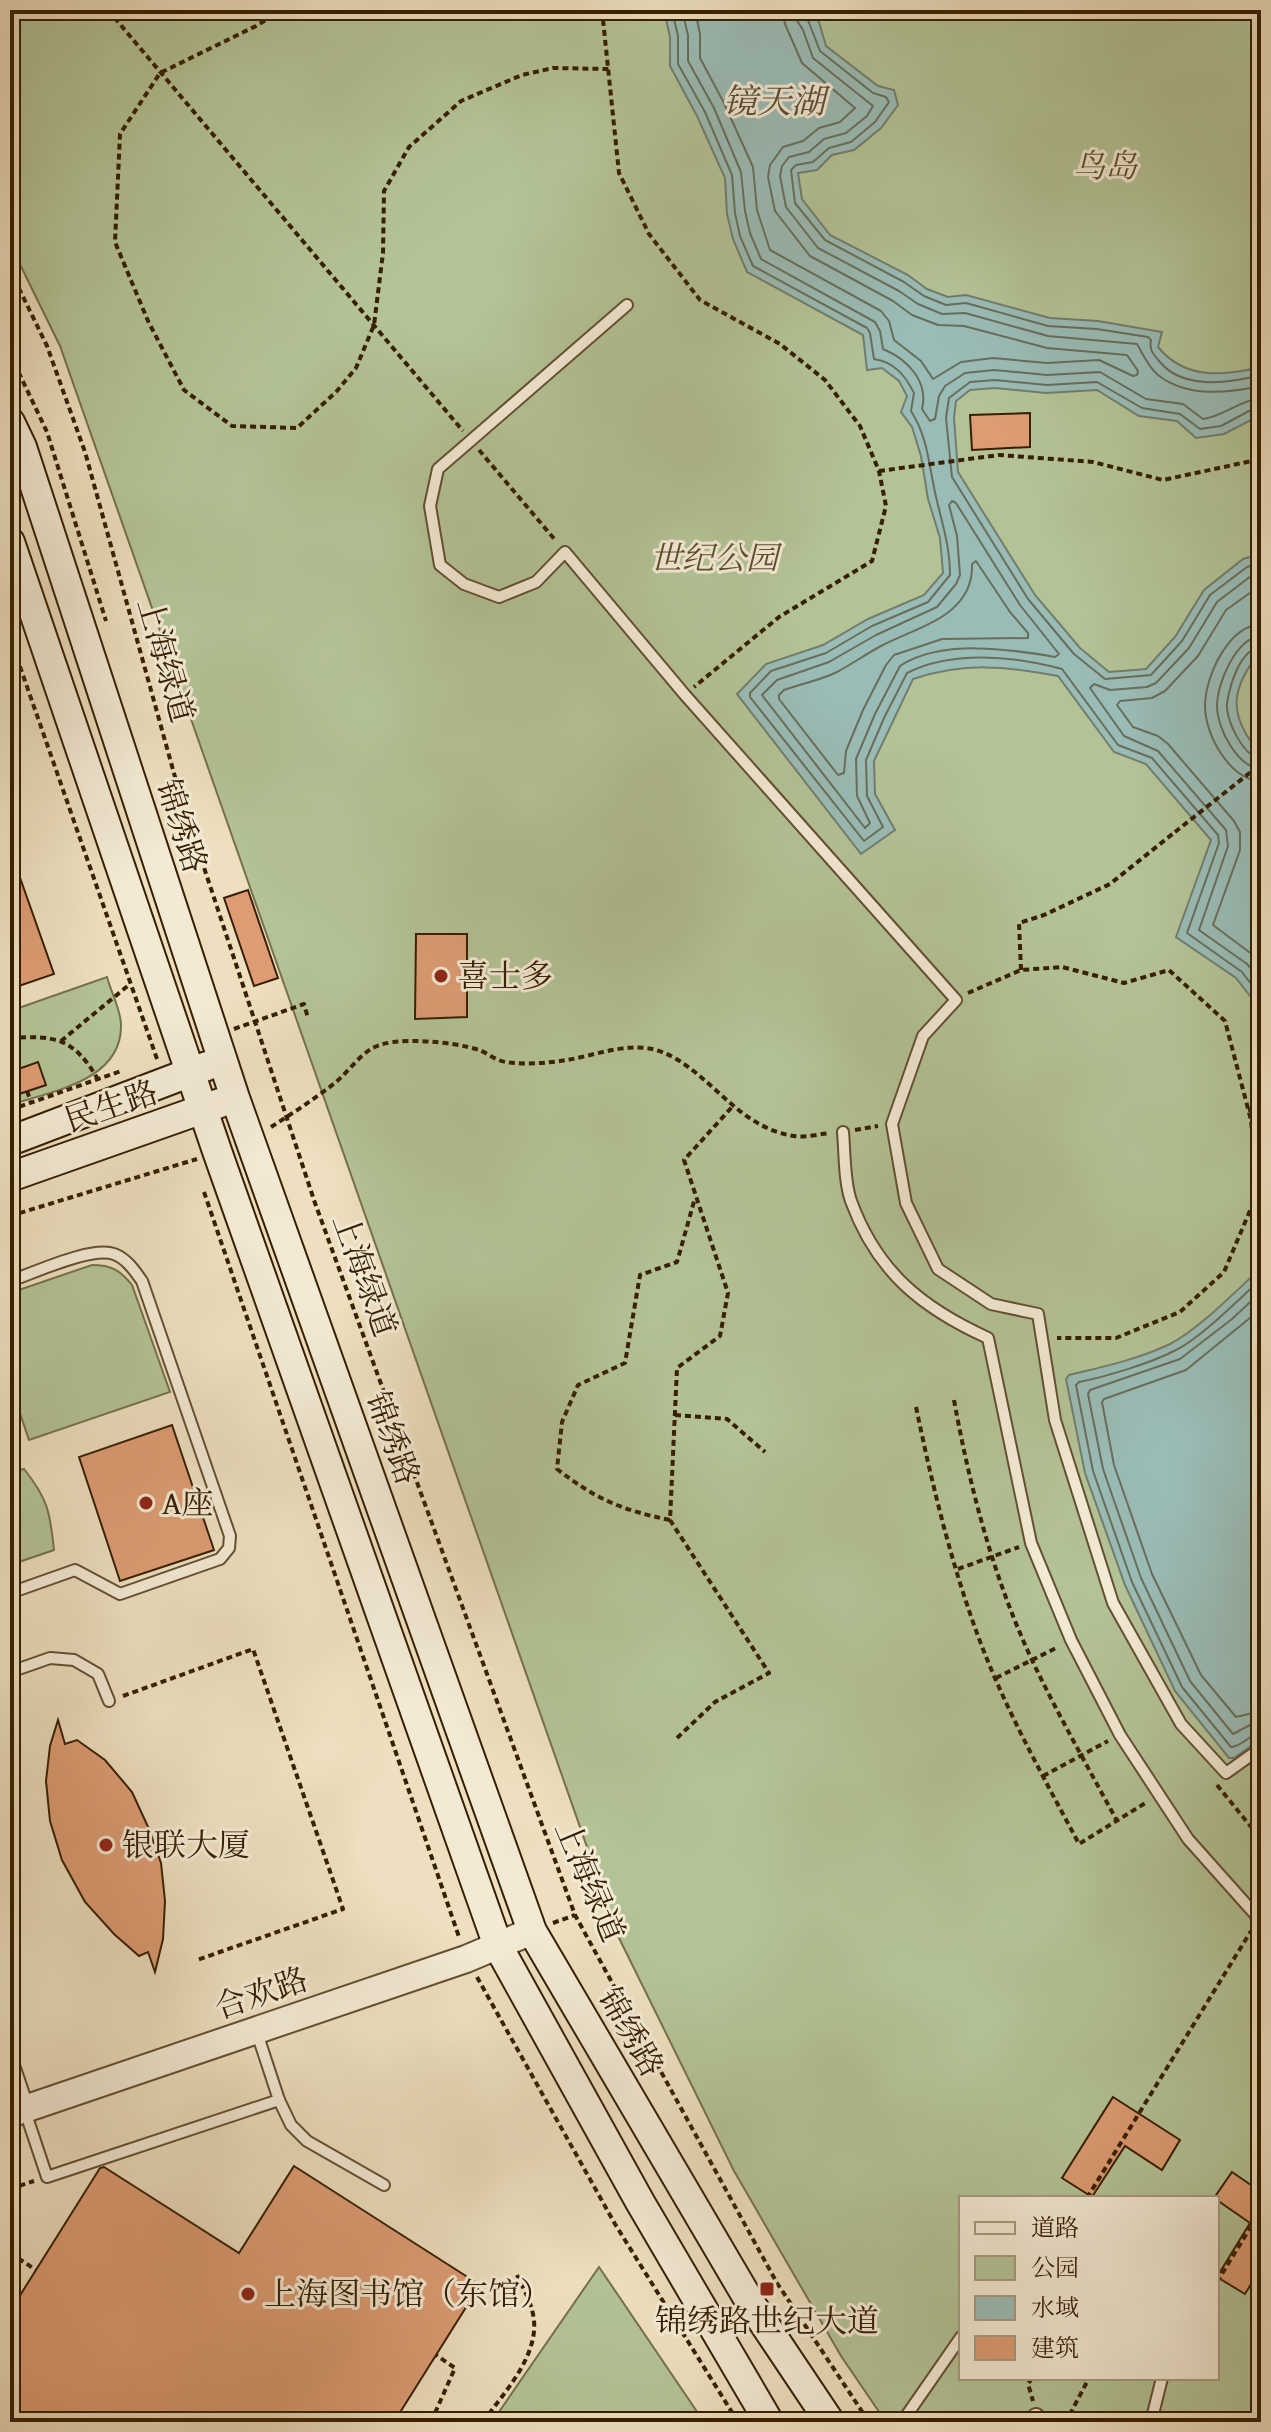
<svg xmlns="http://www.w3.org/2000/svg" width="1271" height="2432" viewBox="0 0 1271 2432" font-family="'Gentium Book Plus','Noto Serif SC',serif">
<rect width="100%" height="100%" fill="#eddfbf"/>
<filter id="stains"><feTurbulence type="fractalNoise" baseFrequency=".0025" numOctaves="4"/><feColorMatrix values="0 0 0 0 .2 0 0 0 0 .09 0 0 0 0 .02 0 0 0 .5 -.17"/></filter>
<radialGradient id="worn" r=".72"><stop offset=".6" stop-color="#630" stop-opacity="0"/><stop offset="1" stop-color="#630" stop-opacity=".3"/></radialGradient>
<g fill="#b3c396" stroke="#75714b" stroke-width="2" fill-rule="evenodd">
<path d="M 10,10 L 1261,10 L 1261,2422 L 886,2422 L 841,2356 L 734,2171 L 619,1938 L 60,346 L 10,244 ZM 961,2198 L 1217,2198 L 1217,2378 L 961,2378 Z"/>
<path d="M 107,977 C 111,992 121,1010 121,1025 C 122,1081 52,1091 10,1105 L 10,1011 Z"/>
<path d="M 92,1265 C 111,1265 120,1270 132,1285 L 170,1392 L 29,1440 L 10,1384 L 10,1293 Z"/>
<path d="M 24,1469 C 48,1499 50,1512 54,1550 L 10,1565 L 10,1473 Z"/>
<path d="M 599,2267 L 704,2422 L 492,2422 Z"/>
</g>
<g fill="#9abcb6" stroke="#727d6d" stroke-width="2">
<path d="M 664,10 L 810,10 L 819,22 L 826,46 L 878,86 L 894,90 L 898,105 L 881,128 L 854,150 L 832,155 L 817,170 L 798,173 L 802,199 L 830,235 L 908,275 L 927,289 L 948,297 L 966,295 L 1050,318 L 1098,321 L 1162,332 L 1158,347 C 1185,380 1223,376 1261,367 L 1261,415 L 1224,434 L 1196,438 L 1177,421 L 1139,416 L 1097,390 L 1046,393 L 995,388 L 970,390 L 956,401 L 954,418 L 958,472 L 1035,595 L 1080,648 L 1109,672 L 1146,669 L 1175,637 L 1204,590 L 1243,559 L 1261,554 L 1261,651 C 1229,689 1228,717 1261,754 L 1261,1010 L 1236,978 L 1176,937 L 1211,840 L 1146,764 L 1114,752 L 1058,676 C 1005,666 965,662 913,679 L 874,761 L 875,794 L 895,830 L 861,854 L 737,694 L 766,664 L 823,645 L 868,619 L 924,595 L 943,573 L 940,538 L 928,499 L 921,456 L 912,427 L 901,412 L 907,396 L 899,381 L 882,368 L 867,370 L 863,335 L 747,272 L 733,239 L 727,214 L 725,178 L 697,116 L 670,66 L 670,37 Z"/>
<path d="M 1261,1268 L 1261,1739 L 1234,1758 L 1229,1758 L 1175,1691 L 1125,1585 L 1085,1473 L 1066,1379 L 1069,1375 C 1102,1367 1139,1359 1170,1344 C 1198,1330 1237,1290 1261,1268 Z"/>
</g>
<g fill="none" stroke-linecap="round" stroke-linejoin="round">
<g stroke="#686e5b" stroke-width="2">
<path d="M 672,10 L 678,36 L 678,64 L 705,112 L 732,175 L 735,213 L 740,236 L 753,266 L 867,328 L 870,333 L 874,359 C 894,362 905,375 914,393 L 911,411 C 929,439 929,469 937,501 C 943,526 950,548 950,575 L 928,602 L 872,626 L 826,653 L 771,671 L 750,693 L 750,697 L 864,841 L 883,827 L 867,796 L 866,760 L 884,718 L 907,673 C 952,650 1014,656 1062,669 L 1118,745 L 1152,758 L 1218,835 L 1219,843 L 1187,933 L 1242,972 L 1261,997"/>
<path d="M 682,10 L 688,35 L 688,61 L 714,108 L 741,172 L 745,211 L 750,233 L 761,259 L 875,322 L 880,331 L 883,349 C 907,359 929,381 922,409 L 930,421 L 935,419 L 939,396 L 945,386 L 965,373 L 994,370 L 1047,375 L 1100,372 L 1146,399 L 1183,404 L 1203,419 C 1224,416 1240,400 1261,398"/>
<path d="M 695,10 L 700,34 L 700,58 L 724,103 L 753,167 L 757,210 L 770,250 L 881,311 L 889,321 L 894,340 L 921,361 L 933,379 L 961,362 L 993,358 L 1047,363 L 1099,360 L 1133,376 L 1137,375 L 1138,371 L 1127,355 L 1047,348 L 964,326 L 938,325 L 912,315 L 893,301 L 810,256 L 775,211 L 768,177 L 770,165 L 783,147 L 803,141 L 819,128 L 840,122 L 855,108 L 802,63 L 785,24 L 782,10"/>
<path d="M 794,10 L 796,19 L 803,30 L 813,58 L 873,106 L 867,116 L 846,133 L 824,139 L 809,152 L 789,157 L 782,166 L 780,176 L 786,207 L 818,248 L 899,291 L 918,304 L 942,314 L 965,313 L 1048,336 L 1137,344 C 1143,354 1148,367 1158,375 C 1187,398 1227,393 1261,386"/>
<path d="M 804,10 L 820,51 L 873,93 L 886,97 L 889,102 L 875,122 L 851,142 L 829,148 L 813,162 L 796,165 L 791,170 L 795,203 L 825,240 L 904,282 L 924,296 L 946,305 L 966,303 L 1048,326 L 1097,329 L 1148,337 L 1151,340 C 1149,350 1153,354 1160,362 C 1183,390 1230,383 1261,375"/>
<path d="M 1261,408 L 1249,411 L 1221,426 L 1200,429 L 1180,414 L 1142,408 L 1097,382 L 1047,385 L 995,380 L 970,382 L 949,398 L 946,418 L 952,477 L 1028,599 L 1074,654 L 1105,679 L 1151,675 L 1182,641 L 1210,595 L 1247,567 L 1261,562"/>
<path d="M 952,501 L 956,503 L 1020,605 L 1059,654 L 1055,657 C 1010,649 941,639 900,666 L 875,714 L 856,759 L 857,796 L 870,823 L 865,828 L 762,695 L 777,680 L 829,662 L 876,635 L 937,607 L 956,584 L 960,575 L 957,536 L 949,505 Z"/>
<path d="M 976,561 L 1010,612 L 1028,633 L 1028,638 L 942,639 L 894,655 L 886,665 L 863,710 L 846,751 L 844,773 L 838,775 L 779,699 L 779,695 L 784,690 C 801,684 821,680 837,672 C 852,664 866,654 881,646 C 917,627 974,616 972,564 Z"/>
<path d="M 1261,573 L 1251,576 L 1217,602 L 1189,648 L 1156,683 L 1147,687 L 1110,690 L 1094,684 L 1090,688 L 1124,736 L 1158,751 L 1226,830 L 1228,846 L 1199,930 L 1247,964 L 1261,980"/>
<path d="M 1261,585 L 1226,610 L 1198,656 L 1165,691 L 1152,698 L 1120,701 L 1117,705 L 1133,727 L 1158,736 L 1168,744 L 1234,821 L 1240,832 L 1240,850 L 1213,925 L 1261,961"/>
<path d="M 1261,624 C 1228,626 1205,677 1205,706 C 1205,735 1230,780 1261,781"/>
<path d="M 1261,636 C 1236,638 1217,683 1217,706 C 1217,728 1237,767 1261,769"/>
<path d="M 1261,647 C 1240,649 1230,685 1227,703 C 1225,720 1244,757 1261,759"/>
<path d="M 1261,1279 C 1238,1300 1201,1338 1174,1351 C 1151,1363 1105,1377 1079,1382 L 1076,1385 L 1093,1471 L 1132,1582 L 1182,1687 L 1231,1747 C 1242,1747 1249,1734 1261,1733"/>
<path d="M 1261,1292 L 1232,1319 L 1180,1359 L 1090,1390 L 1088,1394 L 1103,1469 L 1141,1578 L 1190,1681 L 1233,1734 L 1252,1724 L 1261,1723"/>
<path d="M 1261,1309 L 1186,1370 L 1104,1399 L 1102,1402 L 1114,1465 L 1152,1574 L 1201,1675 L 1236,1717 L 1261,1711"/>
</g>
</g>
<g fill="#dd9c74" stroke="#371f00" stroke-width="2">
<path d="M 1030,413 L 1030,447 L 972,450 L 970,415 Z"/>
<path d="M 12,855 L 54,974 L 16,987 L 10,970 L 10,856 Z"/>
<path d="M 248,890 L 278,978 L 254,986 L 224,898 Z"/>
<path d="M 416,934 L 467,934 L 467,1017 L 415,1019 Z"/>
<path d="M 38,1062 L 46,1085 L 10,1097 L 10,1072 Z"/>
<path d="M 172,1425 L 214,1550 L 120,1581 L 79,1457 Z"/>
<path d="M 58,1720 L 65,1744 L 77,1740 L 105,1760 L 132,1792 L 149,1829 L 161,1863 L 165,1901 L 163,1939 L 155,1972 L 148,1952 L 139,1956 L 114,1934 L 85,1902 L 62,1860 L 50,1821 L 46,1781 L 50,1746 Z"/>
<path d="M 1113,2097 L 1180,2140 L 1162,2170 L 1125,2146 L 1092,2197 L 1062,2178 Z"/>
<path d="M 294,2166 L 480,2285 L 394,2422 L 10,2422 L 10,2291 L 19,2297 L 100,2168 L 104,2167 L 239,2253 Z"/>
<path d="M 1232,2172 L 1261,2192 L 1261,2268 L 1245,2294 L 1217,2277 L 1250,2223 L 1214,2198 Z"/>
</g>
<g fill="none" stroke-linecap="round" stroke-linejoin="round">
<g stroke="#644f30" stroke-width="14">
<g id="service">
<path d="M 627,305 L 438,469 L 430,506 L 440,565 L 464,584 L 499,597 L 536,582 L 565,552 L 685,695 L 956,1000 L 923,1036 L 892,1124 L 906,1203 L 938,1269 L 991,1304 L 1038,1314 L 1055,1420 L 1113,1603 L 1181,1724 L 1226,1773 L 1261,1748"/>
<path d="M 843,1132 C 845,1154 844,1181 851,1201 C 877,1272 922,1308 988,1338 L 1031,1543 L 1071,1640 L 1120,1735 L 1188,1839 L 1261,1921"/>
<path d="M 10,1281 C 34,1273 91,1246 114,1254 C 127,1259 134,1270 142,1281 L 230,1536 L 229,1548 L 220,1559 L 120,1594 L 75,1570 L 10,1593"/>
<path d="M 10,1672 L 50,1658 L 74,1660 L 98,1674 L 109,1701"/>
<path d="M 279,2100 L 291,2125 L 307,2141 L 384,2185"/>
<path d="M 25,2111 L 47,2177 L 279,2100 L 257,2033"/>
<path d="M 902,2422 L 961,2337"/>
<path d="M 1151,2422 L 1162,2378"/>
</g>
</g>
<g stroke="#644f30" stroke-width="20">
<path id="pedestrian" d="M 1033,2422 L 1036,2417"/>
</g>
<g stroke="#644f30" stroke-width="24">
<path id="minor" d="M 10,2069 L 24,2110"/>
</g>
<g stroke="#644f30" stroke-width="30">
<path id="tertiary" d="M 10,2114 L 466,1959 L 532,1931"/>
</g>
<g stroke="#371f00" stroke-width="32">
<g id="secondary">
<path d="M 10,422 L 22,447 L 235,1098 L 532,1931 L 753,2307 L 830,2422"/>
<path d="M 10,542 L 217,1151 L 498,1946 L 640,2202 L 769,2422"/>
<path d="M 10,1141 L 207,1066"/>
<path d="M 10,1177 L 220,1103"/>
</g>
</g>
<g stroke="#371f00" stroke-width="4" stroke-dasharray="6 4" stroke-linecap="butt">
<path d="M 108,10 L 463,431"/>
<path d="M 282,10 L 256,26 L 160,73 L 120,134 L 115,242 L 148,321 L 184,390 L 232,426 L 297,428 L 336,392 L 356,368 L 374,325 L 383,253 L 384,191 L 409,147 L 461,101 L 522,75 L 553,68 L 609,69"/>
<path d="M 602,10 L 619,173 L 649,234 L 700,300 L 780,344 L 825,380 L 860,426 L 879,471 L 886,506 L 872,561 L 779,617 L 694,687"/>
<path d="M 10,270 L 47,346 L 85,452 L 180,795 L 315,1203 L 575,1915 L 777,2283 L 869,2422"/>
<path d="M 10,354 L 47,432 L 106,621"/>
<path d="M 479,450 L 556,541"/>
<path d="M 879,471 L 999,455 L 1093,462 L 1163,480 L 1261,459"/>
<path d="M 10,638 L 157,1059"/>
<path d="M 1021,970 L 1019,923 L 1044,915 L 1110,884 L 1175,832"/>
<path d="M 968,993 L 1021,970 L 1062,967 L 1124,983 L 1169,970 L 1225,1021 L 1251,1120 L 1257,1194 L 1224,1272 L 1180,1312 L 1116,1338 L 1057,1338"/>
<path d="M 234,1029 L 304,1004 L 308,1018"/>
<path d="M 10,1038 C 54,1035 74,1038 97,1078"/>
<path d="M 61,1041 L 130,984"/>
<path d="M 27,1091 L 31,1102"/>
<path d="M 10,1110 L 121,1071"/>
<path d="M 1248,1110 L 1261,1108"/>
<path d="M 271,1127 C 293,1113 316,1098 336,1082 C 348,1072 358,1057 371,1049 C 392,1035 455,1042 479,1050 C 488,1053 496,1061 506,1062 C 526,1065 547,1063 567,1060 C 597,1055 632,1040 662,1052 C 710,1071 737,1128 794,1136 C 805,1138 819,1134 830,1133"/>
<path d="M 855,1130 L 878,1126"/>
<path d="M 204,1192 L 459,1937"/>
<path d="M 10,1216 L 197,1159"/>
<path d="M 954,1400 C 970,1488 993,1576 1031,1658 C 1057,1713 1088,1767 1117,1821"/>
<path d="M 916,1407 C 932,1484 951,1563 978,1636 C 1005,1709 1043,1776 1079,1844 L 1147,1802"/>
<path d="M 675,1415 L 727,1419 L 765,1452"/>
<path d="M 670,1520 C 621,1510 596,1499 557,1469 L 562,1422 L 578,1385 L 625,1363 L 640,1275 L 677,1262 L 695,1198"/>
<path d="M 958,1569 L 1019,1547"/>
<path d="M 996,1678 L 1058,1647"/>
<path d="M 123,1696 L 253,1649 L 343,1909 L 197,1960"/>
<path d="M 677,1738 L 715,1702 L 769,1673 L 670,1520 L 677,1368 L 720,1336 L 728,1293 L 684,1160 L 732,1107"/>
<path d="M 1043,1776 L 1108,1741"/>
<path d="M 1217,1785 L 1261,1839"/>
<path d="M 553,1923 L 575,1915"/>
<path d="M 477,1977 L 615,2224 L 738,2422"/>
<path d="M 10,2189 L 34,2181"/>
<path d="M 1087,2198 L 1251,1931"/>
<path d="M 10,2253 L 36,2270"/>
<path d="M 1217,2282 L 1261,2210"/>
<path d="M 1032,2378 L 1028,2384 L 1033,2401"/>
<path d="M 1053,2419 L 1067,2420 L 1089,2378"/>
<path d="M 431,2422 L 455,2368 L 436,2355"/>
<path d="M 483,2422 C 505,2391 544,2351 532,2310 C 529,2298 522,2286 517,2275"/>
</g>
<use href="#service" stroke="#f3ead5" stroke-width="10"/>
<use href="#pedestrian" stroke="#f3ead5" stroke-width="16"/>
<use href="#minor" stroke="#f3ead5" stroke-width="20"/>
<use href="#tertiary" stroke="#f3ead5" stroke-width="26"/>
<use href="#secondary" stroke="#f3ead5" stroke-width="28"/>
<path stroke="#371f00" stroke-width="4" stroke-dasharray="6 4" stroke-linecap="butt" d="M 1175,832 L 1261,764"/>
</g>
<g fill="#8f2418" stroke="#f3ead5" stroke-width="3">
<circle cx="441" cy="976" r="8"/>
<circle cx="146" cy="1503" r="8"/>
<circle cx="106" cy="1845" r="8"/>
<rect x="759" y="2281" width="16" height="16" rx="4"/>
<circle cx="248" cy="2294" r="8"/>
</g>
<g text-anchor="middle" stroke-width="6" stroke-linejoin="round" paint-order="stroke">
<g font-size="32" font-style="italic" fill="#5c502d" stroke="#f3ead5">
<text x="1105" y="177">鸟岛</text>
<text x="714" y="569">世纪公园</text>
</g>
<g font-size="32" fill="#371f00" stroke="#f3ead5">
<text transform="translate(166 660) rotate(74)" y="11">上海绿道</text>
<text transform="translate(182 826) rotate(72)" y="11">锦绣路</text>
<text transform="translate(111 1106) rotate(-19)" y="11">民生路</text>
<text transform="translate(365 1275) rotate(70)" y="11">上海绿道</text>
<text transform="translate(393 1438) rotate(70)" y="11">锦绣路</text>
<text transform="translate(590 1881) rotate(67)" y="11">上海绿道</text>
<text transform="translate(261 1993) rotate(-19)" y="11">合欢路</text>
<text transform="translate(631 2032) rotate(60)" y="11">锦绣路</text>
</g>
<g font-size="32" fill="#371f00" stroke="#f3ead5" text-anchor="start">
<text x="457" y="987">喜士多</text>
<text x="162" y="1514">A座</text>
<text x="122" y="1856">银联大厦</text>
<text x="264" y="2305">上海图书馆（东馆）</text>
<text x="767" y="2332" text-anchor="middle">锦绣路世纪大道</text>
</g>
<g font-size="34" font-style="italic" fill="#554e37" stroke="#f3ead5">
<text x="774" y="113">镜天湖</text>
</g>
</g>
<rect width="1271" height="2432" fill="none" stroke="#eddfbf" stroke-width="40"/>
<rect x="12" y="12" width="1247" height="2408" fill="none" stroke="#371f00" stroke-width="4"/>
<rect x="20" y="20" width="1231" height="2392" fill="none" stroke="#371f00" stroke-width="2"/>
<rect x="959" y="2196" width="260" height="184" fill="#f3ead5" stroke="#a89980" stroke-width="2"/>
<rect x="975" y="2222" width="40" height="12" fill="#f3ead5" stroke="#a89980" stroke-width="2"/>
<text x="1031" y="2236" font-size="24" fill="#371f00">道路</text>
<rect x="975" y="2256" width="40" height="24" fill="#b3c396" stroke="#a89980" stroke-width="2"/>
<text x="1031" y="2276" font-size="24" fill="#371f00">公园</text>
<rect x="975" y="2296" width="40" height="24" fill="#9abcb6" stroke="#a89980" stroke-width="2"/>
<text x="1031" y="2316" font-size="24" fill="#371f00">水域</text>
<rect x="975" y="2336" width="40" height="24" fill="#dd9c74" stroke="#a89980" stroke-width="2"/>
<text x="1031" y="2356" font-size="24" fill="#371f00">建筑</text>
<rect width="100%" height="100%" filter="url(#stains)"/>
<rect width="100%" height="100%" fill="url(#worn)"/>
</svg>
